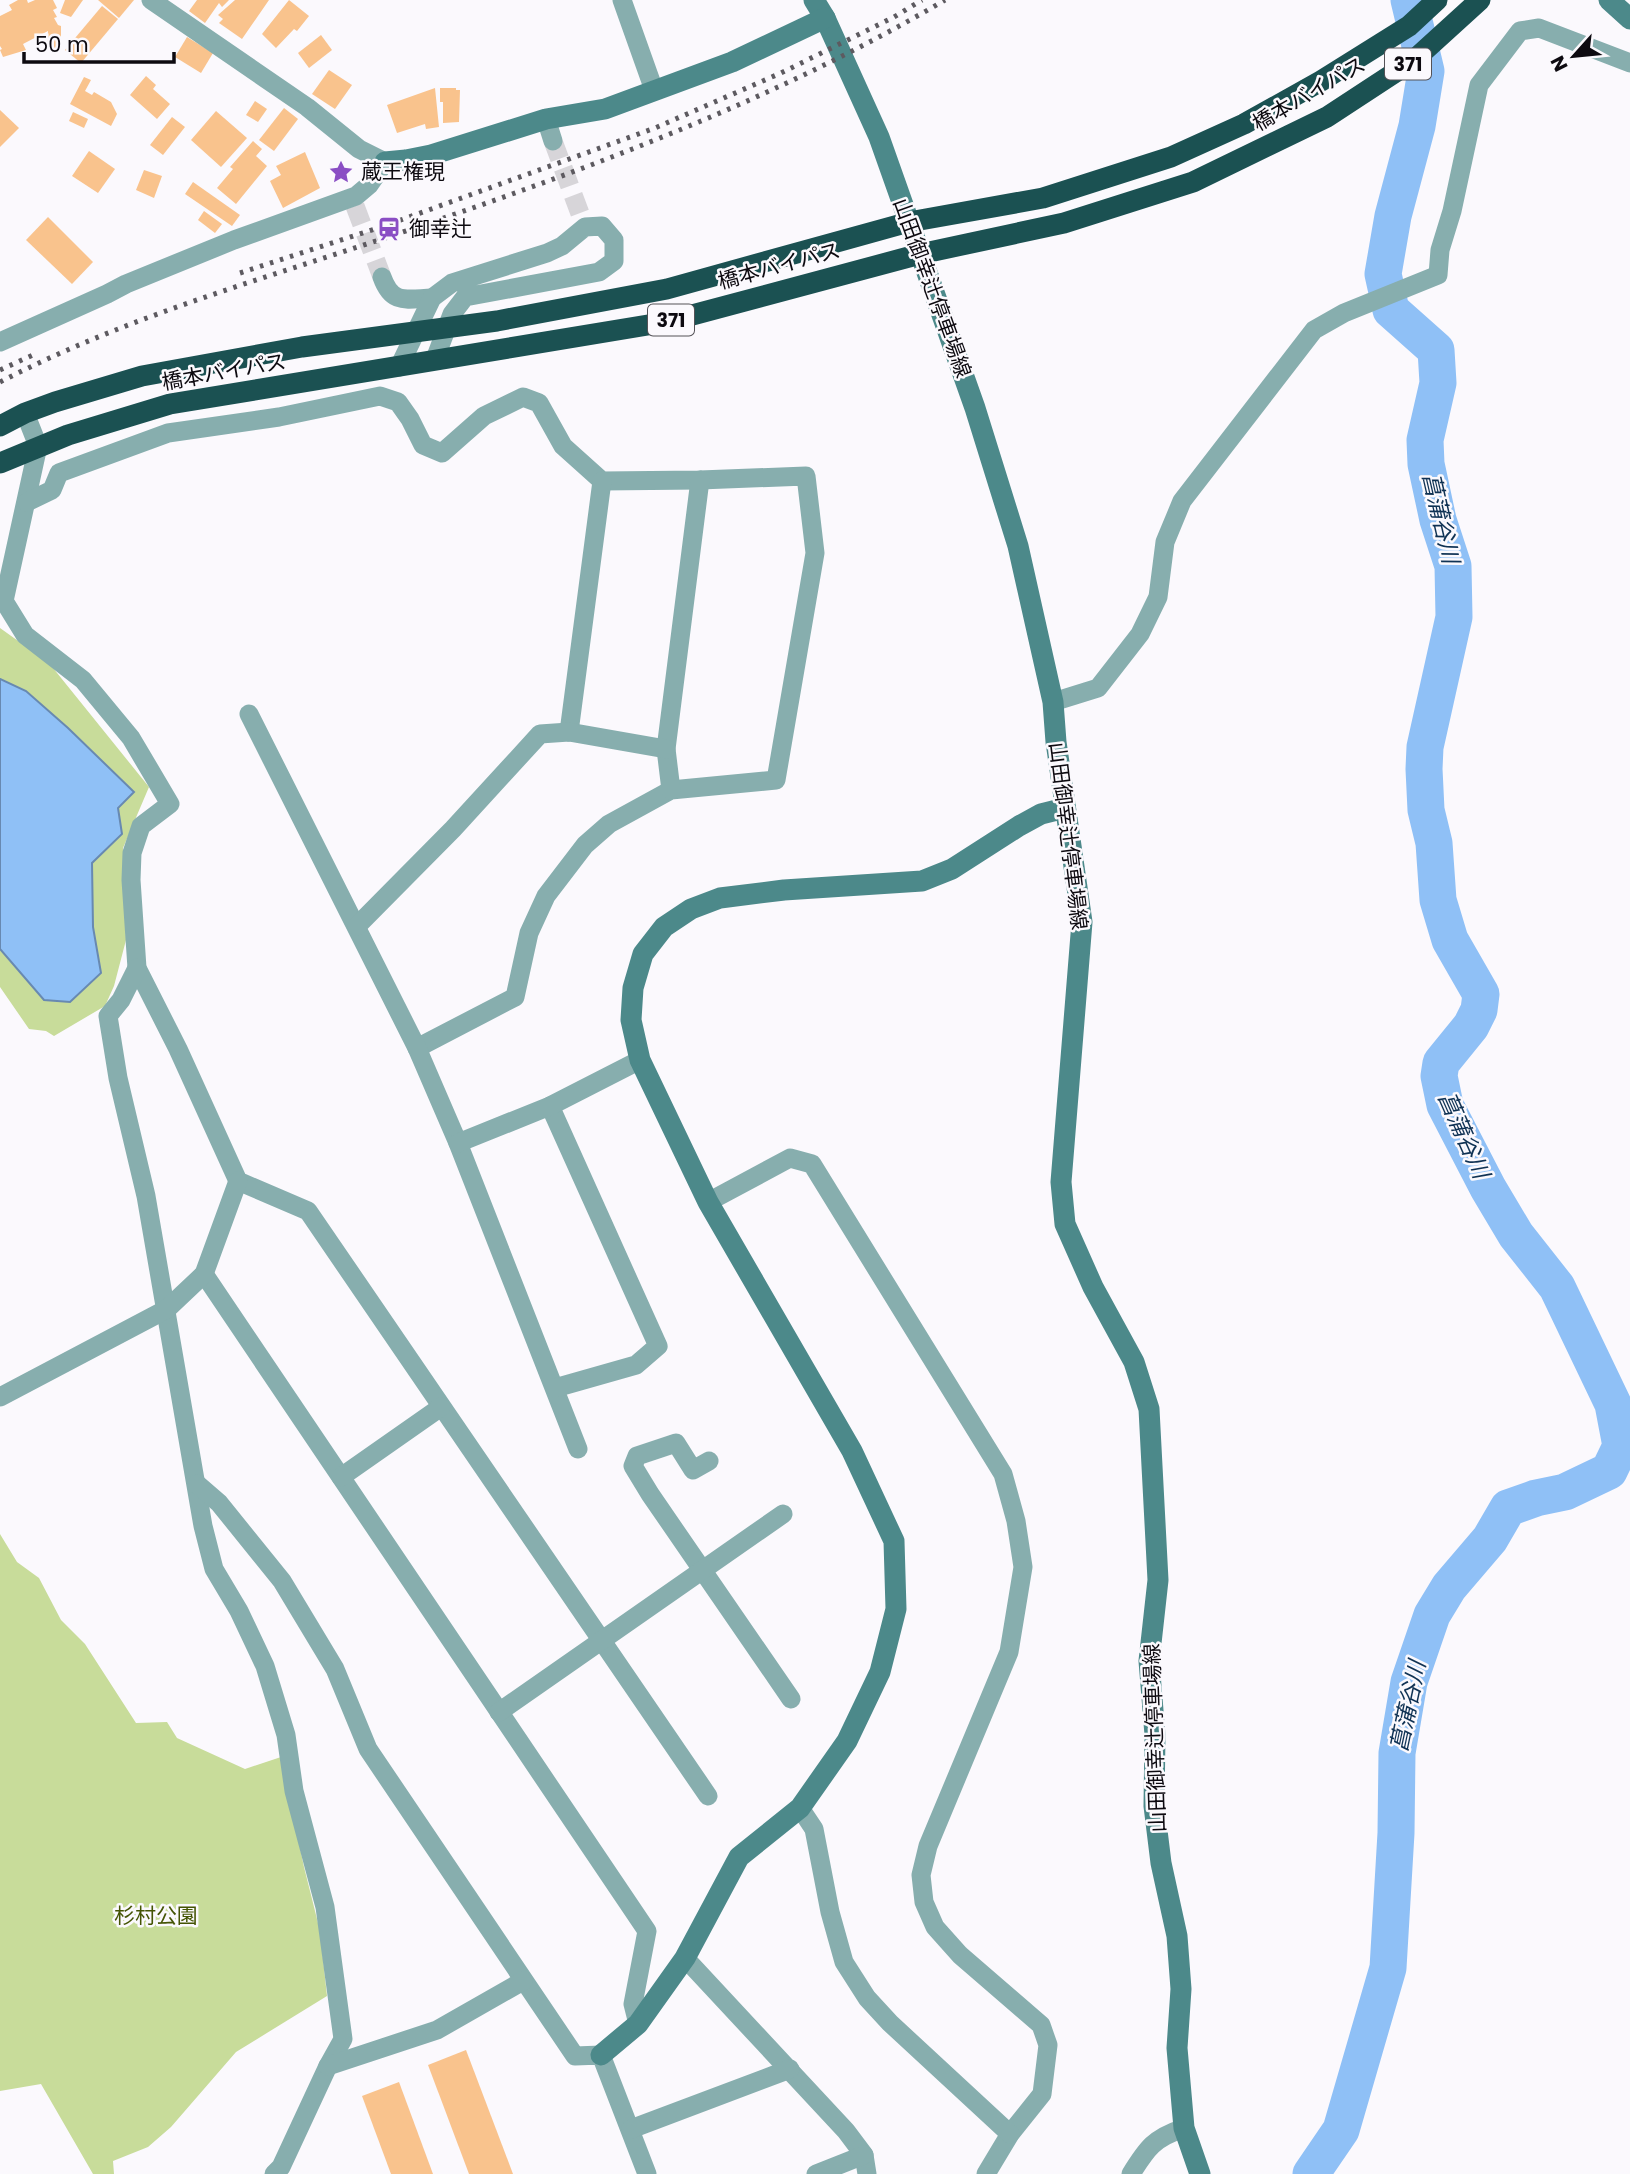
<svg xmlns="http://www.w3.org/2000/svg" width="1630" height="2174" viewBox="0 0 1630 2174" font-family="Poppins,'Noto Sans JP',sans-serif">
<rect width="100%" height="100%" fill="#fbf9fd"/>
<g fill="#c8dc9a">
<path d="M 0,628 L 49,663 L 149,787 L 123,848 L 126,940 L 114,986 L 105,1006 L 54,1036 L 46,1031 L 29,1029 L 0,987 Z"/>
<path d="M 0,1534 L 17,1562 L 39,1578 L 61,1620 L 85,1644 L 136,1723 L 167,1722 L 177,1738 L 245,1769 L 281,1757 L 304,1867 L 320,1931 L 327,1996 L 236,2052 L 171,2127 L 148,2147 L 113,2161 L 114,2174 L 93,2174 L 41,2084 L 0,2091 Z"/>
</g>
<path fill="#8fc0f6" stroke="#6889b1" stroke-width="2" d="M 0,679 L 26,691 L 68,728 L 134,792 L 118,808 L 122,834 L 92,863 L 93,927 L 101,973 L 70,1002 L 44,1000 L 0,949 Z"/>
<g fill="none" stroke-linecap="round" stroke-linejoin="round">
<path stroke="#8fc0f6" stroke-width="37" d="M 1311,2174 L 1341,2130 L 1388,1968 L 1396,1833 L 1397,1753 L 1409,1682 L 1432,1615 L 1449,1587 L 1490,1539 L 1508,1508 L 1536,1498 L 1565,1492 L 1609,1471 L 1621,1446 L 1613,1404 L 1557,1287 L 1516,1235 L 1488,1188 L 1445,1105 L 1439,1076 L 1441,1063 L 1471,1026 L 1479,1010 L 1481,994 L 1450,940 L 1438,900 L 1434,843 L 1426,810 L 1424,769 L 1425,747 L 1454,617 L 1453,566 L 1438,520 L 1426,464 L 1425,440 L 1438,383 L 1436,350 L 1391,310 L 1383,274 L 1393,216 L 1417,126 L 1426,71 L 1409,0"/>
</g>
<g fill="#f9c38d">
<path d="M 18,0 L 27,0 L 28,3 L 35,0 L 53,0 L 57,8 L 53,10 L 57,17 L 54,18 L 58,25 L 61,26 L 61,49 L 47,48 L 48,31 L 23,44 L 26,50 L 3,57 L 0,50 L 2,49 L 0,46 L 0,16 L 12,10 L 9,5 Z"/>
<path d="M 65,0 L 83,0 L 71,17 L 60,13 Z"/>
<path d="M 98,0 L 134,0 L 119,18 Z"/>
<path d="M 197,0 L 229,0 L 222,7 L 219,3 L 205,23 L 189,11 Z"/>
<path d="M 235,0 L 269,0 L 242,39 L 219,23 L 223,19 L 218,15 Z"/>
<path d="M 289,0 L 309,16 L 297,31 L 294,29 L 276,48 L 262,34 Z"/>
<path d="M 102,6 L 118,19 L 81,63 L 65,50 Z"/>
<path d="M 321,35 L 332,50 L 309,68 L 298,53 Z"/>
<path d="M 187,37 L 213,53 L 201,73 L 175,57 Z"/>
<path d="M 329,70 L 352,85 L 335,109 L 312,94 Z"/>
<path d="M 146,76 L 156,85 L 153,89 L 170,104 L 157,119 L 130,95 Z"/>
<path d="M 84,77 L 91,80 L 85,91 L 92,95 L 94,92 L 111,102 L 117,114 L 111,126 L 70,104 Z"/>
<path d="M 435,88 L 439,127 L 426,129 L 425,124 L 397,133 L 387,105 Z"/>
<path d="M 440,88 L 456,88 L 456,90 L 460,90 L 459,122 L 443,123 L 443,102 L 440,102 Z"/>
<path d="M 255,101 L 267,109 L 258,122 L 246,115 Z"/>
<path d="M 284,108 L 298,119 L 274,151 L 259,140 Z"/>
<path d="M 0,110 L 19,128 L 0,147 Z"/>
<path d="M 216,111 L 247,138 L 221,167 L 191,140 Z"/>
<path d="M 73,112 L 88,119 L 84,128 L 69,121 Z"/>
<path d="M 172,117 L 185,127 L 163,155 L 150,145 Z"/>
<path d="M 253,141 L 262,149 L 256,156 L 267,166 L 236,204 L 217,188 L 233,169 L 230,167 Z"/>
<path d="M 89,151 L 115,169 L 98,193 L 72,176 Z"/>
<path d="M 305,152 L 320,188 L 283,208 L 270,181 L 281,175 L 276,166 Z"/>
<path d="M 144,170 L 162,176 L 154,198 L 136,190 Z"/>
<path d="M 193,182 L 240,215 L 232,226 L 185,194 Z"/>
<path d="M 204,211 L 222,224 L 215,233 L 198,220 Z"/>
<path d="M 48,217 L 93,262 L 72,284 L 26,240 Z"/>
<path d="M 466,2050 L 513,2174 L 469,2174 L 428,2065 Z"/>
<path d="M 399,2082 L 433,2174 L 391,2174 L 362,2096 Z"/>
</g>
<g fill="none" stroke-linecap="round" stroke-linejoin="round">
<g stroke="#d7d5d9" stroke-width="19" stroke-dasharray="19 10" stroke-linecap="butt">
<path d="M 553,141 L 585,227"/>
<path d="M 355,206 L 382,277"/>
</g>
<g stroke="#87aeae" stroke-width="19">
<path d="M 622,0 L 654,90"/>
<path d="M 546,119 L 553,141"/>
<path d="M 382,277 C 392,305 406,299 432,298"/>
<path d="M 0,342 L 107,294 L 126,284 L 234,240 L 356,196 L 369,185 L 385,162 L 359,149 L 307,107 L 151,0"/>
<path d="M 399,367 L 432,298 L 452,283 L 547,253 L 562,246 L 585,227 L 602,226 L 614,240 L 614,261 L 599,272 L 465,297 L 452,314 L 435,359"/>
<path d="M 25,413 L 38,446 L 4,601 L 25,635 L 83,680 L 131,738 L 170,804 L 141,826 L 132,853 L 131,880 L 137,968 L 178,1049 L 238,1181 L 308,1211 L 708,1796"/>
<path d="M 27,502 L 52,490 L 59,473 L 168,433 L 279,417 L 380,396 L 398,402 L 410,419 L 423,445 L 442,453 L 484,416 L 523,397 L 539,403 L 563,446 L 602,481 L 700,480 L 806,476 L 815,553 L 776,780 L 671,790 L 609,824 L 585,845 L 546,896 L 529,933 L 515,997 L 417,1048"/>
<path d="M 1053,702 L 1098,688 L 1140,634 L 1158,597 L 1165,542 L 1182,501 L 1314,330 L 1344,313 L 1438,275 L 1440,250 L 1452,211 L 1479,85 L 1520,31 L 1539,28 L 1630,63"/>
<path d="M 249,714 L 417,1048 L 458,1143 L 578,1449"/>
<path d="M 569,732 L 602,481"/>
<path d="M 671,790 L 666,749 L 700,480"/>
<path d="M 357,926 L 453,829 L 540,734 L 569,732 L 666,749"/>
<path d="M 137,968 L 121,1000 L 108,1016 L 118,1078 L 146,1196 L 203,1526 L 214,1569 L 239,1611 L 265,1666 L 286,1735 L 294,1791 L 325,1907 L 343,2039 L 328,2066 L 281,2167 L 274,2174"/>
<path d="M 550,1106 L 658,1346 L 636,1365 L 555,1388"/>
<path d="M 458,1143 L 550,1106 L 640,1060"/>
<path d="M 708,1202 L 790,1158 L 812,1164 L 1003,1474 L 1016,1521 L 1023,1567 L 1009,1652 L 928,1846 L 921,1875 L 924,1902 L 935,1927 L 960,1955 L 1041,2025 L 1048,2045 L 1042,2094 L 1010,2134 L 986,2174"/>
<path d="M 204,1274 L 647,1931 L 633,2004 L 638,2024"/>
<path d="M 0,1397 L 167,1309 L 204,1274 L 238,1181"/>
<path d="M 709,1461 L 693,1470 L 676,1443 L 637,1456 L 633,1466 L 650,1494 L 791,1699"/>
<path d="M 341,1477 L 441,1407"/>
<path d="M 197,1484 L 219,1503 L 282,1581 L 335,1669 L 368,1749 L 575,2056 L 601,2055 L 647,2174"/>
<path d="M 499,1712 L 783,1514"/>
<path d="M 800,1808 L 814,1829 L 830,1912 L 844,1962 L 867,1998 L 890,2023 L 1010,2134"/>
<path d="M 685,1958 L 846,2131 L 864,2155 L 867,2174"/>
<path d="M 328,2066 L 437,2030 L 523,1981"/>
<path d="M 631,2129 L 790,2069"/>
<path d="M 816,2174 L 864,2155"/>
<path d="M 1131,2174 C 1147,2148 1154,2138 1184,2128"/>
</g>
<g stroke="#4c898a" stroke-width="21">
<path d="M 814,0 L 825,18 L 879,137 L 975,408 L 1018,546 L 1053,702 L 1056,742 L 1082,922 L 1061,1182 L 1065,1224 L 1093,1287 L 1134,1362 L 1149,1409 L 1158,1580 L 1149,1661 L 1155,1735 L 1154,1806 L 1161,1863 L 1177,1936 L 1181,1989 L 1177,2048 L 1184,2128 L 1200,2174"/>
<path d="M 1609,0 L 1630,19"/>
<path d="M 385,162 L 406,160 L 431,155 L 546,119 L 605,109 L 732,62 L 825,18"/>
<path d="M 601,2055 L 638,2024 L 685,1958 L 739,1857 L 800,1808 L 847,1741 L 880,1672 L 896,1609 L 894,1541 L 852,1451 L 708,1202 L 640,1060 L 631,1020 L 633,988 L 643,954 L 664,927 L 691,909 L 720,898 L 784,890 L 922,881 L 952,869 L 1019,826 L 1041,814 L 1065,808"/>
</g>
<g stroke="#1b5152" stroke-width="21">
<path d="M 0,426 L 25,413 L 55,402 L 142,376 L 302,347 L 497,321 L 667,289 L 909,222 L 1043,198 L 1171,157 L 1244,124 L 1321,81 L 1409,26 L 1437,0"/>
<path d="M 0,463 L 68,435 L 170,404 L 666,322 L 920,254 L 1064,223 L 1193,182 L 1327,117 L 1414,60 L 1480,0"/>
</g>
<g stroke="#5d5a60" stroke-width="5" stroke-dasharray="3.5 7" stroke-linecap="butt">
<path d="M 240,273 L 387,225 L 655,128 L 781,73 L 894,17 L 922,0"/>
<path d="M 0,370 L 35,354"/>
<path d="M 0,382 C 124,318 259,280 391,236 C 580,172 772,102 945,0"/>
</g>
</g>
<defs>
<g id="sight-bare" transform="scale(1.89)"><path d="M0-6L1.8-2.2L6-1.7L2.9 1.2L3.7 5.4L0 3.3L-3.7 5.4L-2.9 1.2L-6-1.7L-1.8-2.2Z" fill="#8a4ec4" stroke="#fbf9fd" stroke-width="2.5" paint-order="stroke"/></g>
<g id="station-bare" transform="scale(1.89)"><path d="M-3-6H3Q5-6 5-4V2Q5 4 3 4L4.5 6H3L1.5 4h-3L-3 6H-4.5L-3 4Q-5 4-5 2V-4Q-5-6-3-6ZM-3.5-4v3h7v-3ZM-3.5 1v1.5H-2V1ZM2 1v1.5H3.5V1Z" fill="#8a4ec4" stroke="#fbf9fd" stroke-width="2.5" paint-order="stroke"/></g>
</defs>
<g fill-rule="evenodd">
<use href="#sight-bare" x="341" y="172"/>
<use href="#station-bare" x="389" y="229"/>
</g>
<g text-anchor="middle" stroke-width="5" stroke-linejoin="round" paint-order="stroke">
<g fill="#fbf9fd" stroke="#545257" stroke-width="2">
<rect x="1385" y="48.5" width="46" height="31" rx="5"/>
<rect x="648" y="304.5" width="46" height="31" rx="5"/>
</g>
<g font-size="19" font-weight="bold" fill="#0d0a10">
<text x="1408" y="71">371</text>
<text x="671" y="327">371</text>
</g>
<g font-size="21" fill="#0d0a10" stroke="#fbf9fd">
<text transform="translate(1309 94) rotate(-30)" y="7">橋本バイパス</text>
<text transform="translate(779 266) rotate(-15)" y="7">橋本バイパス</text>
<text transform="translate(932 288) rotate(70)" y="7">山田御幸辻停車場線</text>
<text transform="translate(224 372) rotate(-10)" y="7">橋本バイパス</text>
<text transform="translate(1068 836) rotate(83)" y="7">山田御幸辻停車場線</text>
<text transform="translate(1155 1738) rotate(-92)" y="7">山田御幸辻停車場線</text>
</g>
<g font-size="21" fill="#0d0a10" stroke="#fbf9fd" text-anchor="start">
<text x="361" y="179">蔵王権現</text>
<text x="409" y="236">御幸辻</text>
</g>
<g font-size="21" fill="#445404" stroke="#fbf9fd">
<text x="156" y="1923">杉村公園</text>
</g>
<g font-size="23" font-style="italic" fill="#0f3254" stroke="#fbf9fd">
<text transform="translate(1441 518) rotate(77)" y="8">菖蒲谷川</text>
<text transform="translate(1464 1135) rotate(66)" y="8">菖蒲谷川</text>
<text transform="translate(1408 1706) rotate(-78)" y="8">菖蒲谷川</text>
</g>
</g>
<g transform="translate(1574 56) rotate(243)" stroke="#fbf9fd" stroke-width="5" paint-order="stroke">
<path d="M0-5L12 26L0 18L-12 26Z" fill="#0d0a10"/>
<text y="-10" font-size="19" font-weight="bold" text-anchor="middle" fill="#0d0a10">N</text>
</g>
<path d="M24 52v10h150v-10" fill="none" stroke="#0d0a10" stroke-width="3.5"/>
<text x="35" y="52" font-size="21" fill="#0d0a10" stroke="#fbf9fd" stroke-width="5" paint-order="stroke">50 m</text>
</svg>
